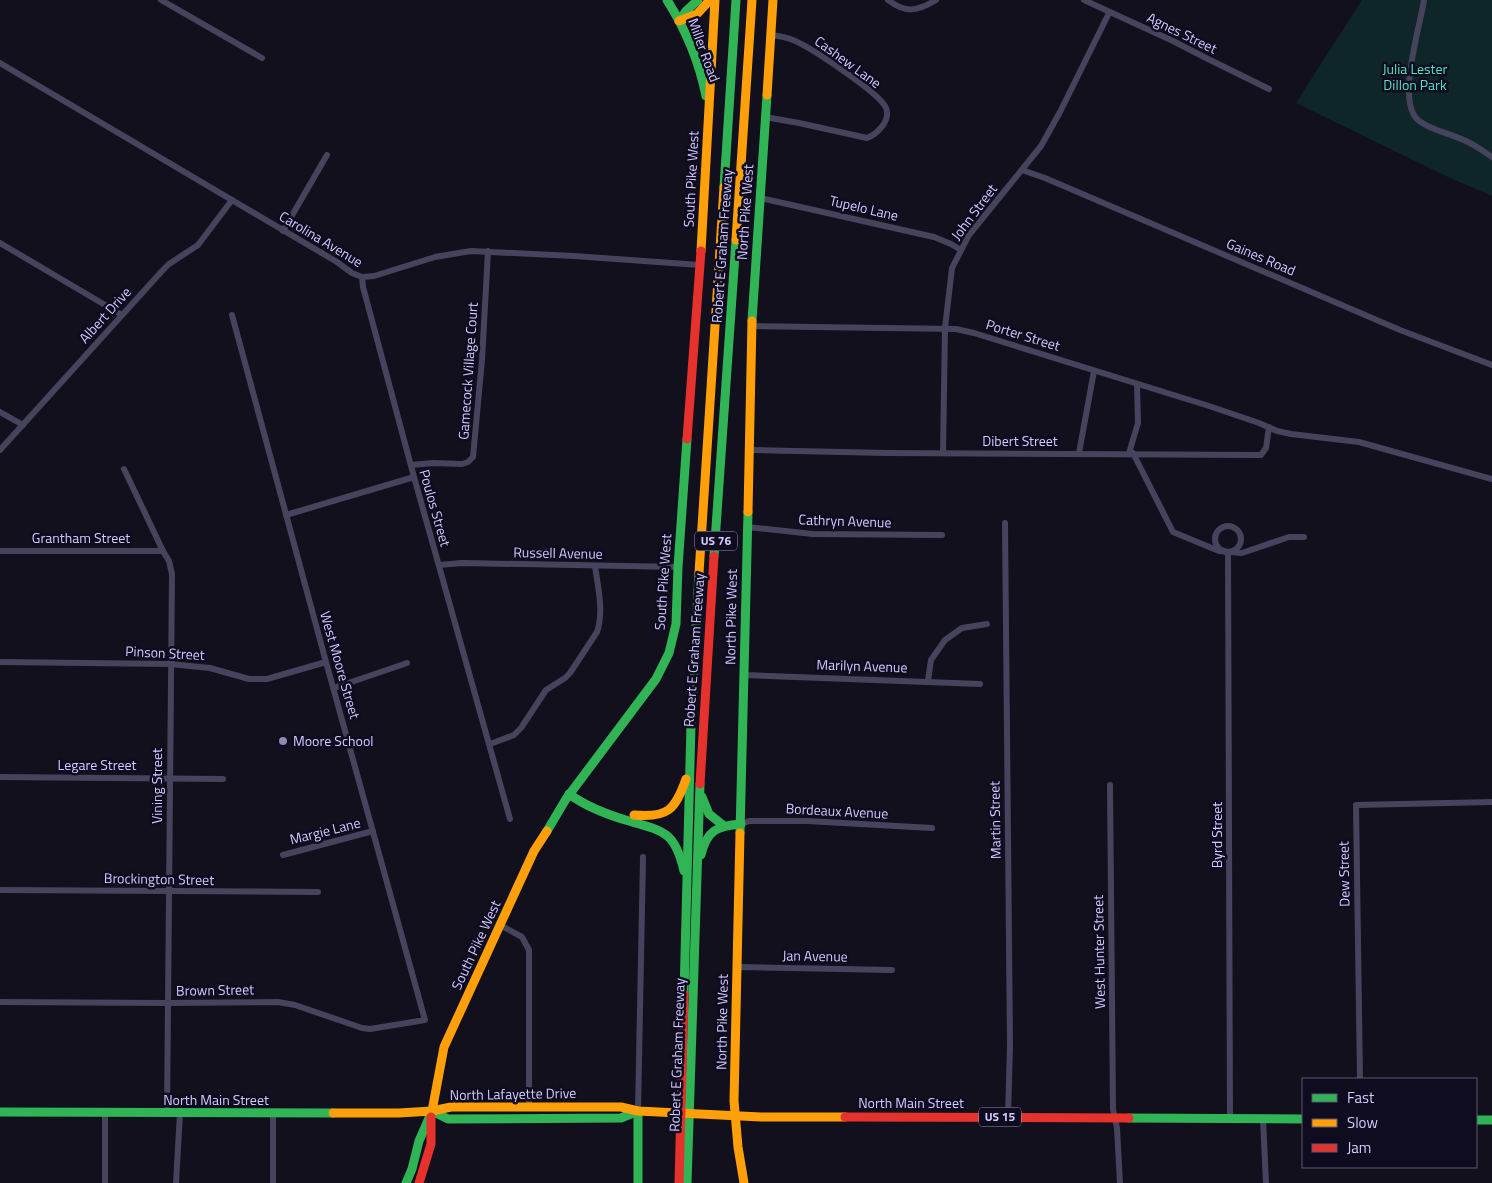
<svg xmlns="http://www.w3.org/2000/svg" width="1492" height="1183" viewBox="0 0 1492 1183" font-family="'Titillium Web',sans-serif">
<rect width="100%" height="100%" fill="#12101c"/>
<path fill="#0f2628" d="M 1362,0 L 1492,0 L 1492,196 L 1448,177 L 1296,103 Z"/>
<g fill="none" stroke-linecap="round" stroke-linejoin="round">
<g stroke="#46445d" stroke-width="6">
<path d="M 161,0 L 262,58"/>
<path d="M 888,0 C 906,14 918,11 936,0"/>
<path d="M 1084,0 L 1173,41 L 1206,58 L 1269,89"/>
<path d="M 1424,0 C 1420,27 1397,99 1417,119 C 1427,129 1452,134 1466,141 C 1475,145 1483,151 1492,157"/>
<path d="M 0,63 L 337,262 L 352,273 L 362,277 L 374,276 L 435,257 L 471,251 L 574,256 L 700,265"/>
<path d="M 765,117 L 799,123 L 867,138 C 877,134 891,121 886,108 C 880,93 810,47 793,40 C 786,37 779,36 771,35"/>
<path d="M 1022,170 L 1045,178 L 1400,330 L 1492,365"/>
<path d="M 760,198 L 934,237 L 951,244 L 961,250"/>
<path d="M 283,231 L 327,155"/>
<path d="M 0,243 L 122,315"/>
<path d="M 362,277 L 363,287 L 414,477 L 510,819"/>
<path d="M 752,326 L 956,329 L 974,333 L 1209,406 L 1259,423 L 1277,431 L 1291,434 L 1359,442 L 1492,479"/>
<path d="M 0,412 L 23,425"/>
<path d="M 0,450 L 162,271 L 169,264 L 198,245 L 232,200"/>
<path d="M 749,450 L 887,453 L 1261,455 L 1266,448 L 1269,427"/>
<path d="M 943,453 L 945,328 L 952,268 L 969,235 L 1041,146 L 1060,112 L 1109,13"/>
<path d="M 1079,453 L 1094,371"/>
<path d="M 1129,453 L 1138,423 L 1137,384"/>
<path d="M 1133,453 L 1173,532 L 1219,551 L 1242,553 L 1289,537 L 1304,537"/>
<path d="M 411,465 L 433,463 L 462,464 L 468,462 L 473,457 L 482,360 L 488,251"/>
<path d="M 124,469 L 163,551 L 169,561 L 172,574 L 167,1113"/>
<path d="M 286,515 L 414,477"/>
<path d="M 1005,523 L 1010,1045 L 1008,1117"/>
<circle cx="1228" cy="539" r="13"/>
<path d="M 747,527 L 813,534 L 942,535"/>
<path d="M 0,551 L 163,551"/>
<path d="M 1228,552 L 1230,1119"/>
<path d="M 439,565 L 462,563 L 678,567"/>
<path d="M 0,662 L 170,664 L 210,668 L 249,679 L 267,679 L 326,662"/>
<path d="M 744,675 L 980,684"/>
<path d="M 928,681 L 931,660 L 945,640 L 962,628 L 987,624"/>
<path d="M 334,688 L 407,663"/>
<path d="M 490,744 L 514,735 L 521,728 L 546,690 L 565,678 L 570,673 L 597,632 C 604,612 598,587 595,566"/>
<path d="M 0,777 L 223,779"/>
<path d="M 1110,785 L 1113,1109 L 1117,1128 L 1120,1183"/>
<path d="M 741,824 L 749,821 L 807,821 L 932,828"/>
<path d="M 283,855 L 373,831"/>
<path d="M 0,890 L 318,892"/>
<path d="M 500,925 L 522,937 L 529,950 L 529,1107"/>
<path d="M 738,967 L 892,970"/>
<path d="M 0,1002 L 168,1003 L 278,1002 L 295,1005 L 362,1028 L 370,1029 L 425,1020 L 326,662 L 232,315"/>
<path d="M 1360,1079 L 1356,805 L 1492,802"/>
<path d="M 638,1111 L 643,857"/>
<path d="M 273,1113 L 273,1183"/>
<path d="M 1263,1119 L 1266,1183"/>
<path d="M 105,1183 L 105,1113"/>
<path d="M 176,1183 L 180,1113"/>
</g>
<g stroke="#30b455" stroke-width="9">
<path d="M 667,0 C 686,30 699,61 706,96"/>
<path d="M 679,21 L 686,11 L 698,0"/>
<path d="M 724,187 L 736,0"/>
<path d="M 752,321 L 767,95"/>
<path d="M 714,556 L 736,240"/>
<path d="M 569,794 C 587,807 608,815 629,821 C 664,831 675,832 684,871"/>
<path d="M 702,797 L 709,814 L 724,826"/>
<path d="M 547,831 L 566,799 L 656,679 L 669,653 L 676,624 L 678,567 L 687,439"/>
<path d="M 740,833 L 748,512"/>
<path d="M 701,855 C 707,830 717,826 741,824"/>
<path d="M 684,994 L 691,725 L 699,573"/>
<path d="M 432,1111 L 448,1119 L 621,1118 L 638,1111"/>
<path d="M 638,1111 L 638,1183"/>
<path d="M 0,1112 L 333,1113"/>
<path d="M 1129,1118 L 1303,1119"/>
<path d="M 1476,1120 L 1492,1120"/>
<path d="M 406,1183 L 412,1169 L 419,1141 L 432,1111"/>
<path d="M 687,1183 L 700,784"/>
</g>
<g stroke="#ff9f0a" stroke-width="9">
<path d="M 679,21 L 697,14 L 710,0"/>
<path d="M 767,95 L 773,0"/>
<path d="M 736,240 L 752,0"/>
<path d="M 701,251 L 715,0"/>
<path d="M 748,512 L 752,321"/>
<path d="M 699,573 L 724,187"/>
<path d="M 634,815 C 668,818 675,810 686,779"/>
<path d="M 740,833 L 734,1101 L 738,1147 L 744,1183"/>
<path d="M 432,1111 L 451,1107 L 621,1107 L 638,1111 L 761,1117 L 845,1117"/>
<path d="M 333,1113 L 399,1113 L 432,1111 L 444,1047 L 534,851 L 547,831"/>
</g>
<g stroke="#e5322d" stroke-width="9">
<path d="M 687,439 L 701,251"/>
<path d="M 700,784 L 714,556"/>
<path d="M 845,1117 L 1129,1118"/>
<path d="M 419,1183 L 431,1144 L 431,1117"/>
<path d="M 679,1183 L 684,994"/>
</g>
</g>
<circle fill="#8f8ab0" stroke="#0f0c20" stroke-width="2" cx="283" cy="741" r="5"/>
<g text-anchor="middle" stroke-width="5" stroke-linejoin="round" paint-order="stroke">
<g fill="#0f0c20" stroke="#9892bc" stroke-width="1">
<rect x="695" y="531.5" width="42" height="19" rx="4"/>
<rect x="979" y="1107.5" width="42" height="19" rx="4"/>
</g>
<g font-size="12" font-weight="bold" fill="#d2cbff">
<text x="716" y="545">US 76</text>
<text x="1000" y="1121">US 15</text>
</g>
<g font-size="14" fill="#d2cbff" stroke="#0f0c20">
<text transform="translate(1182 33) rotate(26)" y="5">Agnes Street</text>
<text transform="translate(704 50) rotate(70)" y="5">Miller Road</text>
<text transform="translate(848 62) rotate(36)" y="5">Cashew Lane</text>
<text transform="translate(691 179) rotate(-87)" y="5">South Pike West</text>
<text transform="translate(864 208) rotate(13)" y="5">Tupelo Lane</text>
<text transform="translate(745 212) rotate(-86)" y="5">North Pike West</text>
<text transform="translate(974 212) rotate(-53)" y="5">John Street</text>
<text transform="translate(321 239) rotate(31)" y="5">Carolina Avenue</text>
<text transform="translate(722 246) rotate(-86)" y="5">Robert E Graham Freeway</text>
<text transform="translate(1261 257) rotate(23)" y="5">Gaines Road</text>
<text transform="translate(105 315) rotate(-48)" y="5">Albert Drive</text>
<text transform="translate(1023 335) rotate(17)" y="5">Porter Street</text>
<text transform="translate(468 371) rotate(-86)" y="5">Gamecock Village Court</text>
<text x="1020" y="446">Dibert Street</text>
<text transform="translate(435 508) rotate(74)" y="5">Poulos Street</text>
<text transform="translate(845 521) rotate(2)" y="5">Cathryn Avenue</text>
<text x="81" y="543">Grantham Street</text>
<text transform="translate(558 553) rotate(1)" y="5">Russell Avenue</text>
<text transform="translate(663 582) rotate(-86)" y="5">South Pike West</text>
<text transform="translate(731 617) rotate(-89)" y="5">North Pike West</text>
<text transform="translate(694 650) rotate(-86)" y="5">Robert E Graham Freeway</text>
<text transform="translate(165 653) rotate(3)" y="5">Pinson Street</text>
<text transform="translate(340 665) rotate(74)" y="5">West Moore Street</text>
<text transform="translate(862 666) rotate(2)" y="5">Marilyn Avenue</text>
<text x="97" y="770">Legare Street</text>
<text transform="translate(157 786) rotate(-90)" y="5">Vining Street</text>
<text transform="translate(837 811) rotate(3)" y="5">Bordeaux Avenue</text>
<text transform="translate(995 820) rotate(-91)" y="5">Martin Street</text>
<text transform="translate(325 831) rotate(-14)" y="5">Margie Lane</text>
<text transform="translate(1217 835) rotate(-90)" y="5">Byrd Street</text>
<text transform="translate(1344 874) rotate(-91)" y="5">Dew Street</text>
<text transform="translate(159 879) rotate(1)" y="5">Brockington Street</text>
<text transform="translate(476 945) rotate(-65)" y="5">South Pike West</text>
<text transform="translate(1099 952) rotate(-91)" y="5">West Hunter Street</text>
<text transform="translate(815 956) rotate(1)" y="5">Jan Avenue</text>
<text transform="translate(215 990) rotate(-1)" y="5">Brown Street</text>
<text transform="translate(722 1022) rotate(-89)" y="5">North Pike West</text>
<text transform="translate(677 1055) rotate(-88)" y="5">Robert E Graham Freeway</text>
<text transform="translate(513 1094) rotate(-1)" y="5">North Lafayette Drive</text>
<text x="216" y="1105">North Main Street</text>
<text x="911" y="1108">North Main Street</text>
</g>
<g font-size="14" fill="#51e5c3" stroke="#0f0c20">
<text x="1415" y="74">Julia Lester<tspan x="1415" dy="16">Dillon Park</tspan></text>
</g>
<g font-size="14" fill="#d2cbff" stroke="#0f0c20" text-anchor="start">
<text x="293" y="746">Moore School</text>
</g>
</g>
<rect x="1302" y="1078" width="175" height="90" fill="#0f0c20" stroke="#5d5879"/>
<rect x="1312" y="1094" width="25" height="8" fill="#30b455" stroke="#5d5879"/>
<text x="1347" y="1103" font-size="15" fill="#d2cbff">Fast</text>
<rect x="1312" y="1119" width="25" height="8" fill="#ff9f0a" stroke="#5d5879"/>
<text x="1347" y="1128" font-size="15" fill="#d2cbff">Slow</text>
<rect x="1312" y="1144" width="25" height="8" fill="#e5322d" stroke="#5d5879"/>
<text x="1347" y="1153" font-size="15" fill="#d2cbff">Jam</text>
</svg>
